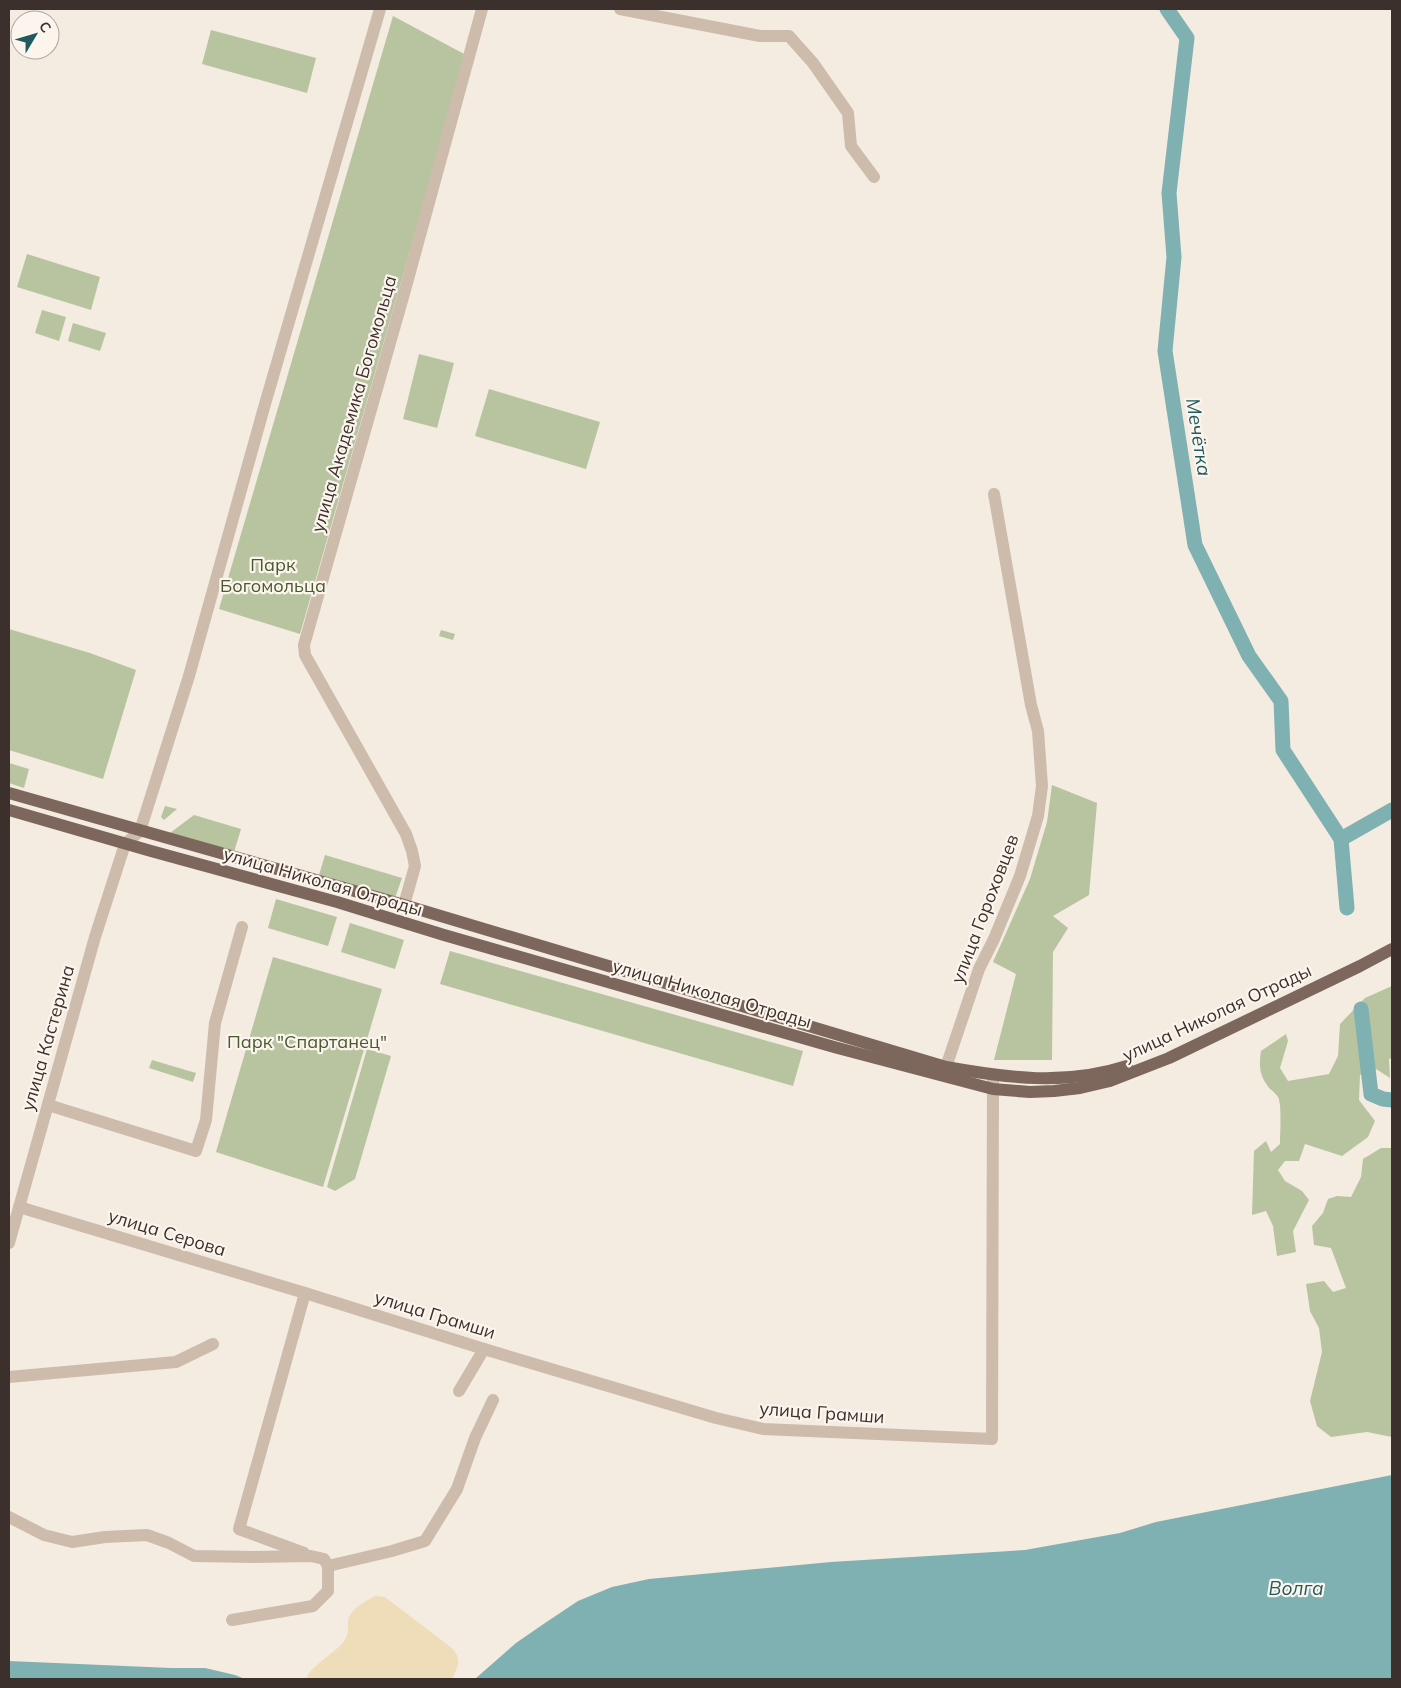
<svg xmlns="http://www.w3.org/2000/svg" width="1401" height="1688" viewBox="0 0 1401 1688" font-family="Mulish,sans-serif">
<rect width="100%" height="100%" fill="#f4ebe1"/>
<g fill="#b8c4a0">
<path d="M 393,16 L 466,55 L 300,634 L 219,609 Z"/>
<path d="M 211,30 L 316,58 L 307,93 L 202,64 Z"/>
<path d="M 27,254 L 100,277 L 91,310 L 17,287 Z"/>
<path d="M 42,310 L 66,317 L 59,341 L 35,333 Z"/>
<path d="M 73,323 L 106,333 L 100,351 L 68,341 Z"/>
<path d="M 419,354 L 454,363 L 437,428 L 403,419 Z"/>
<path d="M 489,389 L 600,422 L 586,469 L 475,436 Z"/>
<path d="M 9,629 L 90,653 L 136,670 L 103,779 L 9,750 Z"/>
<path d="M 441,630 L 455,634 L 453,640 L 439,636 Z"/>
<path d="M 9,763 L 29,769 L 24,788 L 9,783 Z"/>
<path d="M 1052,785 L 1097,803 L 1089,895 L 1053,916 L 1068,928 L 1053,952 L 1052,1060 L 994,1060 L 1016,974 L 993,962 L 1030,879 L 1047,822 Z"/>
<path d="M 165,806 L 177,809 L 164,820 L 161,817 Z"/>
<path d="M 194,815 L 241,829 L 234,852 L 170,833 Z"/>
<path d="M 325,855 L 402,878 L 395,898 L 319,875 Z"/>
<path d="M 276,899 L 337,917 L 328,946 L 268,928 Z"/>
<path d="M 350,923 L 404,940 L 395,969 L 341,952 Z"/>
<path d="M 450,951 L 803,1051 L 793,1086 L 440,984 Z"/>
<path d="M 273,957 L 382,989 L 323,1187 L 216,1152 Z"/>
<path d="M 1392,986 L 1392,1058 L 1389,1059 L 1390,1078 L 1376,1069 L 1360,1075 L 1359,1100 L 1375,1121 L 1368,1137 L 1342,1156 L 1305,1144 L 1299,1161 L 1285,1161 L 1278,1170 L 1285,1181 L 1302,1191 L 1309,1200 L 1293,1231 L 1296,1252 L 1277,1256 L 1273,1226 L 1266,1211 L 1252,1215 L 1254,1151 L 1266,1141 L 1271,1152 L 1280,1144 C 1280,1133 1282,1104 1278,1097 C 1275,1092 1269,1089 1267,1085 C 1259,1074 1259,1063 1261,1051 L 1286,1034 L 1288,1041 L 1280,1068 L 1288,1081 L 1329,1074 L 1338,1056 L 1340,1024 L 1365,998 Z"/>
<path d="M 367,1049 L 391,1056 L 355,1179 L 335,1191 L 327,1187 Z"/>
<path d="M 152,1060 L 196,1073 L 193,1082 L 149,1068 Z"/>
<path d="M 1381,1148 L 1392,1148 L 1392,1437 L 1367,1432 L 1331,1437 L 1317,1426 L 1310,1401 L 1322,1352 L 1319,1328 L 1310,1311 L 1306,1284 L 1324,1281 L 1333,1292 L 1346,1288 L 1331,1248 L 1314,1245 L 1312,1226 L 1323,1213 L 1328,1199 L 1337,1196 L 1351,1197 L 1361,1177 L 1363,1159 Z"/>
</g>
<path fill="#efdcb8" d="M 375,1596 L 385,1597 L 453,1649 C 462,1661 458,1666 452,1679 L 306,1679 C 312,1664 335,1654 344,1641 C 349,1634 348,1630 348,1622 C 349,1609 365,1602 375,1596 Z"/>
<g fill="#7fb0b2">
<path d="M 1392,1475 L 1392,1679 L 475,1679 L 516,1643 L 545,1623 L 578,1601 L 612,1587 L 649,1579 L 831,1562 L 1025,1550 L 1120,1533 L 1156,1522 Z"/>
<path d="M 9,1661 L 171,1668 L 205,1668 L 235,1675 L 245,1679 L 9,1679 Z"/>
</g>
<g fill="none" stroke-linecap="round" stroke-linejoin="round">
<g stroke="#7fb0b2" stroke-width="15">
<path d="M 1167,9 L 1187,38 L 1169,193 L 1174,257 L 1165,351 L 1195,545 L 1249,656 L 1281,701 L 1283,750 L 1341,839 L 1347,908"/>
<path d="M 1341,839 L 1392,810"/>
<path d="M 1361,1009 L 1371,1094 L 1383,1099 L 1392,1100"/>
</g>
<g stroke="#cdbbac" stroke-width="12">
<path d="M 620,9 L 760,36 L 789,36 L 813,63 L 848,113 L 851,146 L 874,177"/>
<path d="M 404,905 L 415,866 L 412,851 L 406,834 L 305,655 L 304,645 L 405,290 L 482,9"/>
<path d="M 946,1067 L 979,969 L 994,939 L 1020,876 L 1038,816 L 1042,786 L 1038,731 L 1031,705 L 994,494"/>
<path d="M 48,1105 L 196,1151 L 206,1120 L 215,1023 L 242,927"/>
<path d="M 19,1207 L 305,1293 L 484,1349 L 716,1418 L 763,1429 L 992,1439 L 993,1076"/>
<path d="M 9,1243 L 95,937 L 125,844 L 140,831 L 189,676 L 265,404 L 380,9"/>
<path d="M 9,1377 L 176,1362 L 213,1344"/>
<path d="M 459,1391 L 484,1349"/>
<path d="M 9,1517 L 44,1535 L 72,1542 L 105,1537 L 147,1535 L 169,1543 L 194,1556 L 254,1557 L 311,1556 L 324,1559 L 328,1566 L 328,1591 L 313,1606 L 232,1620"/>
<path d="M 304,1553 L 239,1529 L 305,1293"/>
<path d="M 328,1566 L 392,1551 L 425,1541 L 457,1489 L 475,1438 L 493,1400"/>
</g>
<g stroke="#7d675c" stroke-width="12">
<path d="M 9,793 L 404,905 L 946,1067 C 1007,1078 1066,1086 1127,1066"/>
<path d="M 9,810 L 151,851 L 337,902 L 444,935 L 834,1047 L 993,1089 L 1030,1092 L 1054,1091 L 1080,1088 L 1110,1081 L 1169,1058 L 1360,966 L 1392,949"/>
</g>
</g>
<g text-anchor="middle" stroke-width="4.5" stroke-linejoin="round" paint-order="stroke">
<g font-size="18" fill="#3b302b" stroke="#fbf5ee">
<text transform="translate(354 404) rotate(-74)" y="6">улица Академика Богомольца</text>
<text transform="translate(323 882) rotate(16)" y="6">улица Николая Отрады</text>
<text transform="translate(985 909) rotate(-69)" y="6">улица Гороховцев</text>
<text transform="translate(712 994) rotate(16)" y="6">улица Николая Отрады</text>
<text transform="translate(1217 1013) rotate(-25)" y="6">улица Николая Отрады</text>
<text transform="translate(48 1038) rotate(-74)" y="6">улица Кастерина</text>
<text transform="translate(167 1233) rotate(17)" y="6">улица Серова</text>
<text transform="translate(435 1315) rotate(17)" y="6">улица Грамши</text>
<text transform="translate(822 1413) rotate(4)" y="6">улица Грамши</text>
</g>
<g font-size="18" fill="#4a5a2e" stroke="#fbf5ee">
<text x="273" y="571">Парк<tspan x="273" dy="21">Богомольца</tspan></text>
<text x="307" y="1048">Парк "Спартанец"</text>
</g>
<g font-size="19" font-style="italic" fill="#1f5a5e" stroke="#fbf5ee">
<text transform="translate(1199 437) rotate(81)" y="7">Мечётка</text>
<text x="1296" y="1595">Волга</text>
</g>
</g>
<rect width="1401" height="1688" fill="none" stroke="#3b302b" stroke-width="20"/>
<g transform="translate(35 35) rotate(52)"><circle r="24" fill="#fbf5ee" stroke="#aea6a0"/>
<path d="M0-4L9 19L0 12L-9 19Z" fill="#1f5a5e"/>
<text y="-8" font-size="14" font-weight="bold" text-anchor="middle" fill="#3b302b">С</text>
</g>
</svg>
